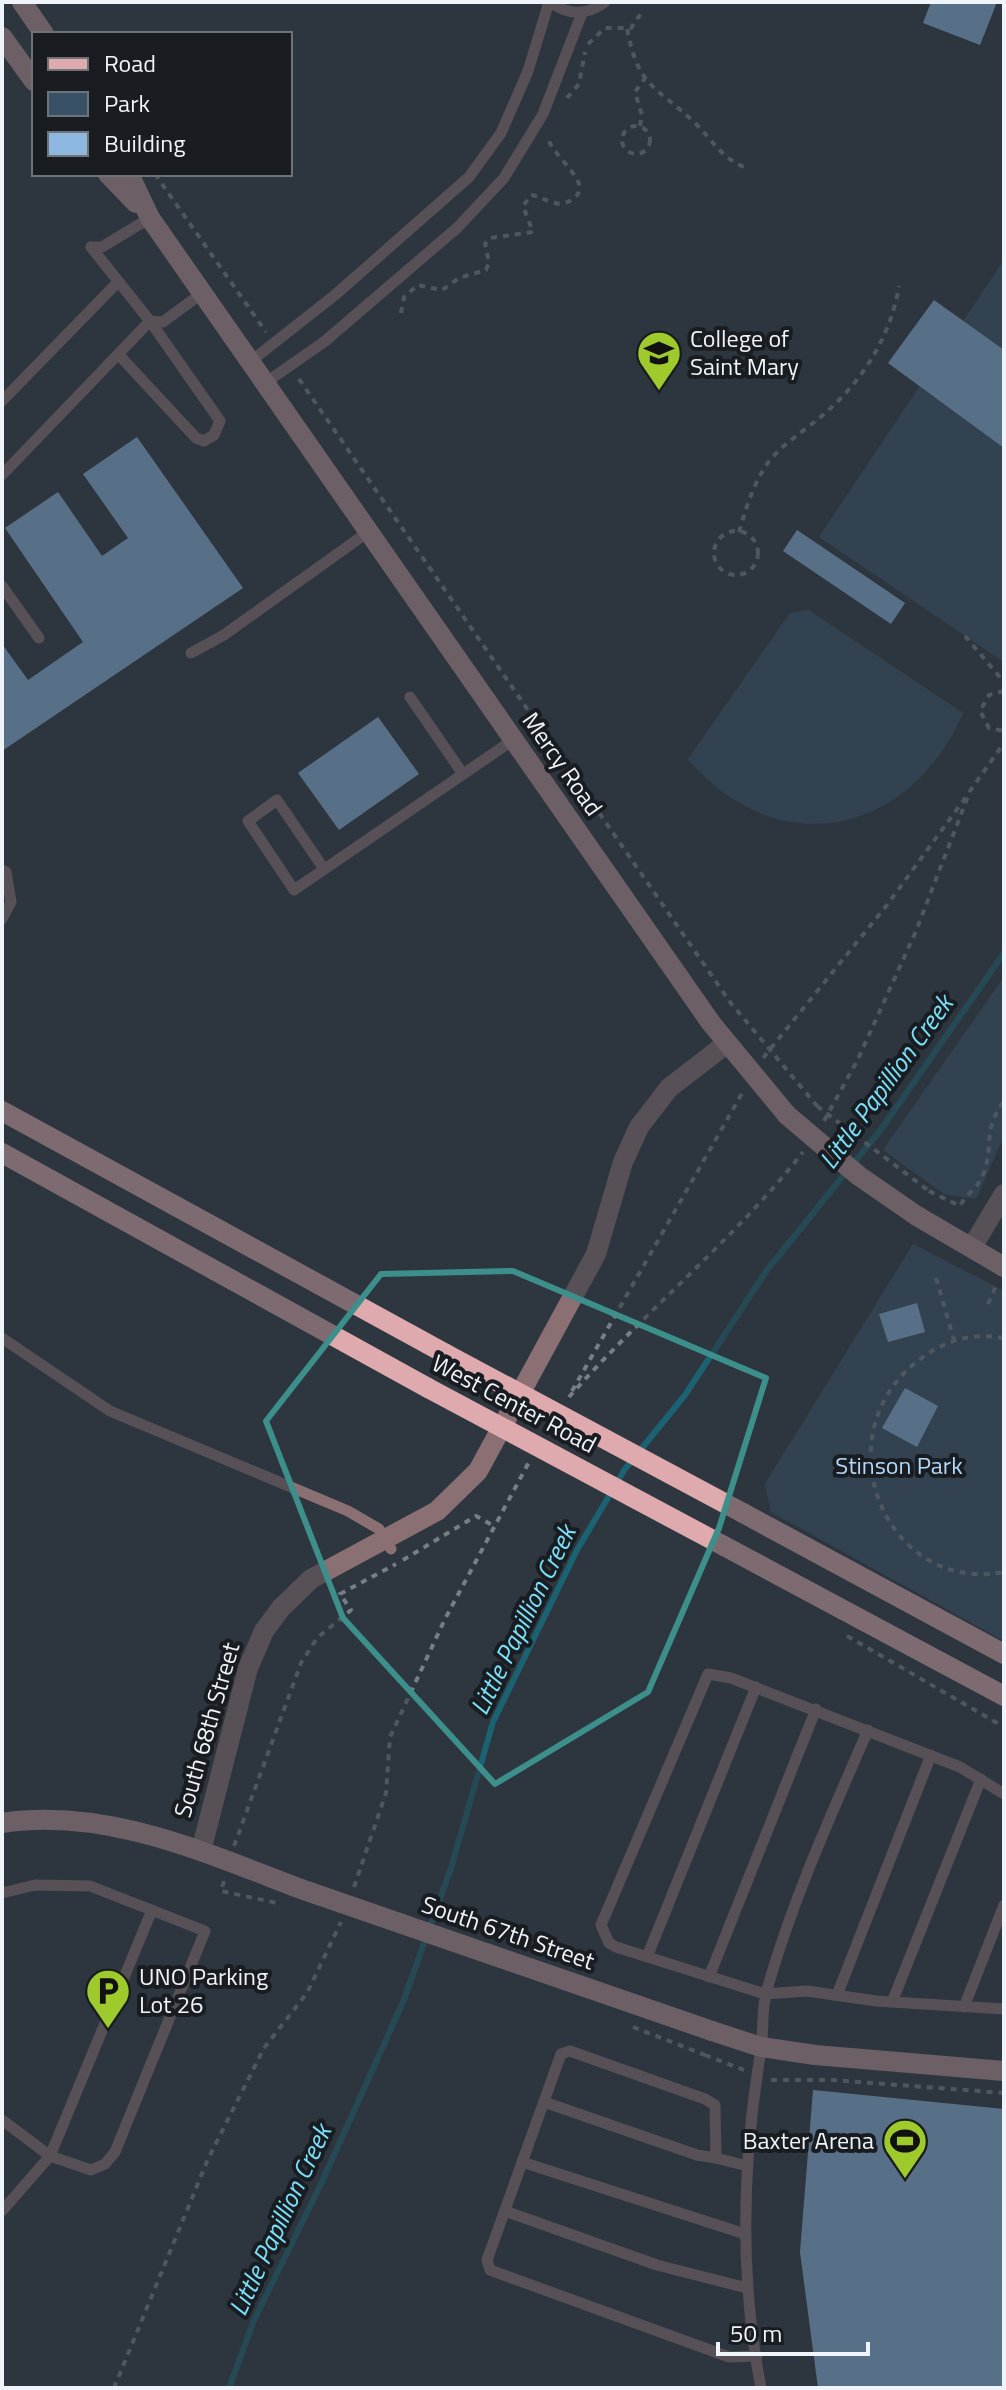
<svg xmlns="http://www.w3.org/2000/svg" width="1006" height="2390" viewBox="0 0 1006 2390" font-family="'Titillium Web',sans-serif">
<rect width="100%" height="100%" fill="#2e373f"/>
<g fill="#395167">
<path d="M 1004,260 L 1004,662 L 819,537 Z"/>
<path d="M 808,610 L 963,713 C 909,836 778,864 688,759 L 790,613 Z"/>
<path d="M 1004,977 L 1004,1136 L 976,1199 L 944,1194 L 883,1150 Z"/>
<path d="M 913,1244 L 1004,1291 L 1004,1641 L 771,1512 L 765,1484 Z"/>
</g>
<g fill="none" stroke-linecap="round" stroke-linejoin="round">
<path stroke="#1b6272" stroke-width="6" d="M 229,2388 L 254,2320 L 321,2184 L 403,2002 L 451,1868 L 493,1722 L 577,1550 L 625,1469 L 685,1395 L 767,1270 L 882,1128 L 1004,953"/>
</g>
<g fill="#8db7de">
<path d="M 931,2 L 997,2 L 980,45 L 923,23 Z"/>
<path d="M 934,300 L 1004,350 L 1004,448 L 888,363 Z"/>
<path d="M 137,437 L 243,588 L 2,751 L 2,644 L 28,680 L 83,642 L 5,528 L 58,492 L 102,556 L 128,538 L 83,474 Z"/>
<path d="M 797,530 L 905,603 L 891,624 L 783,551 Z"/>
<path d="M 378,717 L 419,774 L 339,830 L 298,773 Z"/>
<path d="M 917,1303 L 925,1332 L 888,1342 L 879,1314 Z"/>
<path d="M 905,1388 L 938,1406 L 917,1447 L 882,1428 Z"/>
<path d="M 813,2090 L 1004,2109 L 1004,2388 L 818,2388 L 800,2252 Z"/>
</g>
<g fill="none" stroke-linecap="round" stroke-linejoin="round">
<g stroke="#777e85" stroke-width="4" stroke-dasharray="6 6" stroke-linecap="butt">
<path d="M 627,29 C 639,89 655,85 694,122 C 712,139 720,157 744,167"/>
<path d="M 588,44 L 605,28 L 631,28 L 642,12"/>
<path d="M 567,98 L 579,84 L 585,52"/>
<path d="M 640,126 L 642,115 L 635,92 L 645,78"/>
<circle cx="636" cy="140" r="14"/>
<path d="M 155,174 L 266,332"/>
<path d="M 401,313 L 404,297 L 418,285 L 442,290 L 459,278 L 486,270 L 489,262 L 485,244 L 490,238 L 533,232 L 523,206 L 531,195 C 539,196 546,201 555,203 C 561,205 567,203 573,199 C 596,183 551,157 548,137"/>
<path d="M 299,379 L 730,1002 L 817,1106"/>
<circle cx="736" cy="553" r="22"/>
<path d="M 739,532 C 746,508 753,485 767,464 C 779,447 801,433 818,419 C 859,386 890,340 899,286"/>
<path d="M 965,636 L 1004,682"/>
<path d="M 1004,691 L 989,695 L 980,711 L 989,728 L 1004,731"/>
<path d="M 763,1058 L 887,905 L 966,797"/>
<path d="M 824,1121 L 858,1059 L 916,931 L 970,791 L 1004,743"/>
<path d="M 929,1191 L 960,1206 C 966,1194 978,1188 983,1175 C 995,1144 981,1133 1004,1101"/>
<path d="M 936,1278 L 954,1340"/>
<path d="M 988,1304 L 996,1286"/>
<path d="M 1004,1338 C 973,1333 948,1339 923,1357 C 819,1430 883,1595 1004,1572"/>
<path d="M 572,1391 L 744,1090"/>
<path d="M 569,1397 C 644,1312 733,1241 803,1152"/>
<path d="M 403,1560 L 476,1516 L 494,1526"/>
<path d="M 847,1636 L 1004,1727"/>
<path d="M 234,1846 L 301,1663 L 317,1638 L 351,1610 L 340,1594 L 396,1564"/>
<path d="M 224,1881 L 221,1891 L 277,1903"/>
<path d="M 354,1887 L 386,1793 L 390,1737 L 445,1619 L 529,1462"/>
<path d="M 705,2055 L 744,2070"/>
<path d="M 771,2080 L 832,2080 L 1004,2093"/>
<path d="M 114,2388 L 208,2159 L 264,2048 L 307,1993 L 341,1922"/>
</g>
<g stroke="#8a7072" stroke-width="11">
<path d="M 551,2 C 568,16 588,15 605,2"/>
<path d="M 91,247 L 150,321 L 163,322 L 202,293"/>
<path d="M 91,247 L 102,247 L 150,218"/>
<path d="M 250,362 L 335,295 L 469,177 L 501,133 L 528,71 L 549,2"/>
<path d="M 265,383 L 324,342 L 457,228 L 504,178 L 543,114 L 582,13"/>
<path d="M 2,401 L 118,282"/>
<path d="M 2,475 L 150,321 L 220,421 L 214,435 L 204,441 L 196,438 L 118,354"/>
<path d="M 2,586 L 39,638"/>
<path d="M 191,653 L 224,635 L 368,532"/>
<path d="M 410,697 L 463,774"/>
<path d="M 324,869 L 277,800 L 248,821 L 294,890 L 513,740"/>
<path d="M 2,870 L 6,872 L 11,902 L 2,919"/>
<path d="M 2,1338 L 110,1411 L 348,1511 L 379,1529 L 391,1549"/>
<path d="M 1004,1794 L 960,1767 L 731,1678 L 708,1674 L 601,1925 L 609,1943 L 616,1947 L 765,1994 L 807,1991 L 876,2001 L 1004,2009"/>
<path d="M 2,1893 L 35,1885 L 90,1886 L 205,1931 L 115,2152 L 105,2164 L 91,2170 L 50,2156 L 2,2120"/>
<path d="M 647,1957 L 756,1687"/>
<path d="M 709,1977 L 816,1709"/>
<path d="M 837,1995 L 931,1755"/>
<path d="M 892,2002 L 981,1779"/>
<path d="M 964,2007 L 1004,1905"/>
<path d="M 544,2102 L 697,2155 L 716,2158"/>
<path d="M 522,2162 L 745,2234"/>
<path d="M 747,2166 L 716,2158 L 715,2105 L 705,2099 L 570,2051 L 561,2054 L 487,2260 L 490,2270 L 729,2357 L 757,2356"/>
<path d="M 2,2211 L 50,2156 L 152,1910"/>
<path d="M 505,2211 L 657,2265 L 747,2288"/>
<path d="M 761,2388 C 739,2275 742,2163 761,2050 C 764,2031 761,2009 767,1990 C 792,1901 831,1815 868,1730"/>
</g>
<g stroke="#8a7072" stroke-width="20">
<path d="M 972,1247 L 1004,1194"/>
<path d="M 201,1851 L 248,1668 L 264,1631 L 281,1608 L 311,1579 L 437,1511 L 478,1471 L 596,1254 L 623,1162 L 639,1127 L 669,1088 L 726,1044"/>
</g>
<g stroke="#b99193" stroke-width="20">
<path d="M 22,2 L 44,34"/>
<path d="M 2,37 L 34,81"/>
<path d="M 108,174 L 136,203"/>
<path d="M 129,174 L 150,218 L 711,1023 L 787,1115"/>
<path d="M 917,1216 L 1004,1267"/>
<path d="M 2,1823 C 106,1807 206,1853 301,1889"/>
<path d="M 712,2031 L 761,2047 L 815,2055 L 1004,2071"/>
</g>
<g stroke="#deaaad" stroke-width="20">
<path d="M 2,1111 L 446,1354"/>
<path d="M 2,1153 L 428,1388"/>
<path d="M 743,1513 L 1004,1654"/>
<path d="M 724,1546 L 1004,1696"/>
</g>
<g stroke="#777e85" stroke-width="4" stroke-dasharray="6 6" stroke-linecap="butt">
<path d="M 817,1106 L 929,1191"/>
<path d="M 633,2027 L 705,2055"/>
</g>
<g stroke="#b99193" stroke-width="20">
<path d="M 787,1115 L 859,1176 L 917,1216"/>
<path d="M 301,1889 L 712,2031"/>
</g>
<g stroke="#deaaad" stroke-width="20">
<path d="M 446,1354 L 743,1513"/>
<path d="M 428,1388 L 724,1546"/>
</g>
</g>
<path d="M0 0H1006V2390H0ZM 513,1271 L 766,1378 L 719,1528 L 648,1692 L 495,1784 L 343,1618 L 266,1421 L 381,1274 Z" fill="#2e373f" fill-opacity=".55" fill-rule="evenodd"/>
<path fill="none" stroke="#3c8f8a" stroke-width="6" stroke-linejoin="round" d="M 513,1271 L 766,1378 L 719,1528 L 648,1692 L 495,1784 L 343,1618 L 266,1421 L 381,1274 Z"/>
<defs>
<g id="university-pin" transform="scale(2.3)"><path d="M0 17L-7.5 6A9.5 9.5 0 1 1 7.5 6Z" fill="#9fca2c" stroke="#191d21"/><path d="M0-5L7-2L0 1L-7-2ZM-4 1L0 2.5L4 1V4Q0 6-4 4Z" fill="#111"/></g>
<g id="parking-pin" transform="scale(2.3)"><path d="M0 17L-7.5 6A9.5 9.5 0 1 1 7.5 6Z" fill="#9fca2c" stroke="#191d21"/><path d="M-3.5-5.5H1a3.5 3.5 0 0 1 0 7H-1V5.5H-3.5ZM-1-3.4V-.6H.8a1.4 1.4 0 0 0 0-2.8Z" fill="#111"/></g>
<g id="stadium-pin" transform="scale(2.3)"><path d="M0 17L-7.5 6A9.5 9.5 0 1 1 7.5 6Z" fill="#9fca2c" stroke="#191d21"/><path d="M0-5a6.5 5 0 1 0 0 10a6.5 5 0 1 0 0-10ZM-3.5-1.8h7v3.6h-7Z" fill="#111"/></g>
</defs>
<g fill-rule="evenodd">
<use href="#university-pin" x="659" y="353"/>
<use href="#parking-pin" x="108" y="1991"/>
<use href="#stadium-pin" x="905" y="2141"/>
</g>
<g text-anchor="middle" stroke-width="8" stroke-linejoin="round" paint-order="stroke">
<g font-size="24" fill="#eef4f9" stroke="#191d21" text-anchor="start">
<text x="690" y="347">College of<tspan x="690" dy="28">Saint Mary</tspan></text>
<text x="139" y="1985">UNO Parking<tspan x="139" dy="28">Lot 26</tspan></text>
<text x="874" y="2149" text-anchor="end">Baxter Arena</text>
</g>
<g font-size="24" fill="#eef4f9" stroke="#191d21">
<text transform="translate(562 764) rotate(55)" y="8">Mercy Road</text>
<text transform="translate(514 1404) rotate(28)" y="8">West Center Road</text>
<text transform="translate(207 1730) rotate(-74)" y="8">South 68th Street</text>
<text transform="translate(508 1933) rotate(19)" y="8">South 67th Street</text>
</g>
<g font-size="24" fill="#b3d7f9" stroke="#191d21">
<text x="899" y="1474">Stinson Park</text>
</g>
<g font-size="26" font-style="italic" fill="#7ae1fa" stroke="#191d21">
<text transform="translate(886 1082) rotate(-54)" y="9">Little Papillion Creek</text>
<text transform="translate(523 1620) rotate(-64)" y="9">Little Papillion Creek</text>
<text transform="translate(280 2220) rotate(-65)" y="9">Little Papillion Creek</text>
</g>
</g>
<rect width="1006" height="2390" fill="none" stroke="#eef4f9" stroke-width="8"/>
<rect x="32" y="32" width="260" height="144" fill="#191d21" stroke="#6e7377" stroke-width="2"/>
<rect x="48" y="58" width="40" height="12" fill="#deaaad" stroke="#6e7377" stroke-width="2"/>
<text x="104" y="72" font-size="24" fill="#eef4f9">Road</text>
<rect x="48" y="92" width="40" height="24" fill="#395167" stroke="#6e7377" stroke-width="2"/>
<text x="104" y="112" font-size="24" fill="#eef4f9">Park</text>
<rect x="48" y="132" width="40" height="24" fill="#8db7de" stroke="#6e7377" stroke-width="2"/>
<text x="104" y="152" font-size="24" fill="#eef4f9">Building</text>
<path d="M718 2342v12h150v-12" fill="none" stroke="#eef4f9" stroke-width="4"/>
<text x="730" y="2342" font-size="24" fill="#eef4f9" stroke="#191d21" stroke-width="6" paint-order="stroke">50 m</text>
</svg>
